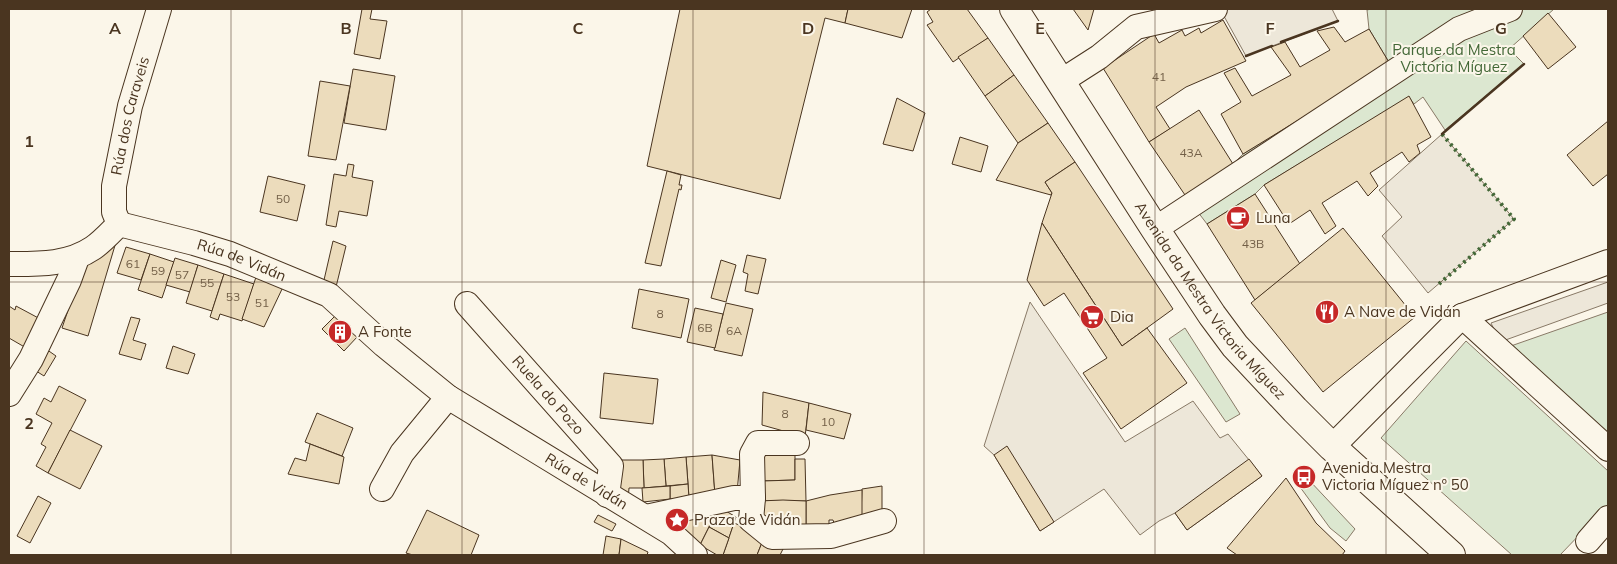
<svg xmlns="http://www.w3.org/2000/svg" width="1617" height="564" viewBox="0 0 1617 564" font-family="Mulish,sans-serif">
<rect width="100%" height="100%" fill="#fbf6e9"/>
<g fill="#dce7d0" stroke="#887966">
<path d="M 1371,9 L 1554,9 L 1509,49 L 1524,64 L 1445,130 L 1423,97 L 1414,104 L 1409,97 L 1264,185 L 1255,194 L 1207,224 L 1185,195 L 1233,164 L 1243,154 L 1390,64 L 1369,29 L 1367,10 Z"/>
<path d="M 1608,312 L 1608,439 L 1508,347 Z"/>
<path d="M 1185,328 L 1240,414 L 1226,422 L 1169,339 Z"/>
<path d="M 1466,341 L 1608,471 L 1608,505 L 1560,555 L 1512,555 L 1381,438 Z"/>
<path d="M 1308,479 L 1355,529 L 1346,541 L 1330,528 L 1300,487 Z"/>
</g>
<g fill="#ede7d9" stroke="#887966">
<path d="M 1220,9 L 1332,9 L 1338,21 L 1246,56 Z"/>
<path d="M 1442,134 L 1514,219 L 1428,293 L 1382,236 L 1402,217 L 1379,190 Z"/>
<path d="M 1608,282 L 1608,303 L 1500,342 L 1491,323 Z"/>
<path d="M 1030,302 L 1125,442 L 1193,401 L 1220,438 L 1228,434 L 1262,476 L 1187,530 L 1175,513 L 1159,521 L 1140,535 L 1104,489 L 1040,531 L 994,455 L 984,446 Z"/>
</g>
<g fill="#ecdcbc" stroke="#4a3520">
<path d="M 362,9 L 372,9 L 370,19 L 387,21 L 380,59 L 354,54 Z"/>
<path d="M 680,9 L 848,9 L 845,23 L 825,18 L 780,199 L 647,166 Z"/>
<path d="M 848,9 L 912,9 L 902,38 L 845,23 Z"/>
<path d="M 931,9 L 967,9 L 988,38 L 953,62 L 927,25 L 933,22 L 927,12 Z"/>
<path d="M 1073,9 L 1094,9 L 1088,30 Z"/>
<path d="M 1548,13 L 1576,47 L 1548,69 L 1523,36 Z"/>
<path d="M 1223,20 L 1246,61 L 1186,87 L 1156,107 L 1170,129 L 1149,142 L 1103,68 L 1154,34 L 1159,43 L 1182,30 L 1185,36 L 1199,28 L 1201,33 Z"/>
<path d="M 1334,27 L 1345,42 L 1369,29 L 1390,64 L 1243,154 L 1221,114 L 1241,102 L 1224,73 L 1235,68 L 1252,96 L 1291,75 L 1271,47 L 1285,42 L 1300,67 L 1330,50 L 1317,31 Z"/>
<path d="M 988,38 L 1014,75 L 985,96 L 958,57 Z"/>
<path d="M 353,69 L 395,76 L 386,130 L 344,123 Z"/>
<path d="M 1014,75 L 1048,123 L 1018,143 L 985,96 Z"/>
<path d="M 320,81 L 350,86 L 336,160 L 308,156 Z"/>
<path d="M 1409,96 L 1431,137 L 1417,145 L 1420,153 L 1409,162 L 1402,152 L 1370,173 L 1378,186 L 1368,196 L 1357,181 L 1322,203 L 1336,226 L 1325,234 L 1310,210 L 1289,224 L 1264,185 Z"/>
<path d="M 897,98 L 925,113 L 913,151 L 883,144 Z"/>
<path d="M 1199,110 L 1233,164 L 1185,195 L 1149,142 Z"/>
<path d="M 1608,121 L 1608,174 L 1593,186 L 1567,155 Z"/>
<path d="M 1048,123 L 1075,162 L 1045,182 L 1052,193 L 1051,195 L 996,180 L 1018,143 Z"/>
<path d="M 960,137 L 988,146 L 981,172 L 952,164 Z"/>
<path d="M 1075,162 L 1173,309 L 1122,346 L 1042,223 L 1052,193 L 1045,182 Z"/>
<path d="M 348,164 L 354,165 L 352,177 L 373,181 L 367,216 L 339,211 L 336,227 L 326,225 L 334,174 L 346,176 Z"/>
<path d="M 667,171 L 681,175 L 679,185 L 682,185 L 681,190 L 679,189 L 661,266 L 645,263 Z"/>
<path d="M 268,176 L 305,185 L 297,221 L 260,212 Z"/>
<path d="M 1255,194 L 1300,264 L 1255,300 L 1207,224 Z"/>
<path d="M 1042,223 L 1122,346 L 1147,328 L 1187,383 L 1121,429 L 1083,373 L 1107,358 L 1064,293 L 1044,306 L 1027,280 Z"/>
<path d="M 1343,228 L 1415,317 L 1323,392 L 1251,303 Z"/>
<path d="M 333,241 L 346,246 L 336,287 L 324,280 Z"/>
<path d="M 116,242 L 88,336 L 62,328 L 82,269 Z"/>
<path d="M 126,247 L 150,254 L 141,280 L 117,273 Z"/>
<path d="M 150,254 L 174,262 L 162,298 L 138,290 Z"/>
<path d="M 747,255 L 766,259 L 758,294 L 745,291 L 748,274 L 743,272 Z"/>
<path d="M 175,258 L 198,265 L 190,292 L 166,285 Z"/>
<path d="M 721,260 L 736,265 L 726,302 L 711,298 Z"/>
<path d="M 198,265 L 224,274 L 212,311 L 186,303 Z"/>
<path d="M 224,274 L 254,284 L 242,321 L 220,314 L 218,320 L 210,317 Z"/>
<path d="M 256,277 L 283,287 L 264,327 L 242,319 Z"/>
<path d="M 639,289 L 689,299 L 681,338 L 632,328 Z"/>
<path d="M 726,303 L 753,309 L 742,356 L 714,350 Z"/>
<path d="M 9,306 L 15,310 L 16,306 L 44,321 L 28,349 L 9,338 Z"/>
<path d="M 695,308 L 723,314 L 715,348 L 687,342 Z"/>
<path d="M 337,314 L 358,336 L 344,351 L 322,329 Z"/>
<path d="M 131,317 L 140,319 L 133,340 L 146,344 L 141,360 L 119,354 Z"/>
<path d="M 173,346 L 195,354 L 188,374 L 166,368 Z"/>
<path d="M 46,349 L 56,356 L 44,376 L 33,369 Z"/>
<path d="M 604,373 L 658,379 L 653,424 L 600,418 Z"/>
<path d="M 59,386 L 86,400 L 48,473 L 36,466 L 46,447 L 41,444 L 52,423 L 36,414 L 44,398 L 51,402 Z"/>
<path d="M 763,392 L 809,403 L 805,437 L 762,425 Z"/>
<path d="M 809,403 L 851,414 L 844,439 L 806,430 Z"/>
<path d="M 317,413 L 353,428 L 342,456 L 305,442 Z"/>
<path d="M 70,430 L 102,446 L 80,489 L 48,473 Z"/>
<path d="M 310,444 L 344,457 L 339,484 L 288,474 L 295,458 L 306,461 Z"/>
<path d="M 1007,446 L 1054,522 L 1040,531 L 994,455 Z"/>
<path d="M 795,453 L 795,480 L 761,481 L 760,454 Z"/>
<path d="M 712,455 L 715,495 L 689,498 L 686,457 Z"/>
<path d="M 712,455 L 740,460 L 737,493 L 715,495 Z"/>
<path d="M 686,457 L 688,484 L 666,486 L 664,459 Z"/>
<path d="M 664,459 L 666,486 L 644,488 L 643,460 Z"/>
<path d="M 795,459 L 805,459 L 806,501 L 759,501 L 762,481 L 795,480 Z"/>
<path d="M 1249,459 L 1262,476 L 1187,530 L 1175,513 Z"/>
<path d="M 619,460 L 643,460 L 644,488 L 629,488 L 628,500 L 617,496 Z"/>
<path d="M 1286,478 L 1316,523 L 1345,551 L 1342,555 L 1237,555 L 1227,548 Z"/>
<path d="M 688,484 L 689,498 L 670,499 L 670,486 Z"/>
<path d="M 670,486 L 670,499 L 643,502 L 642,488 Z"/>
<path d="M 882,486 L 882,518 L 861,516 L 862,489 Z"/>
<path d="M 862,490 L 862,519 L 834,523 L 833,520 L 829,520 L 829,530 L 806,530 L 806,501 L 830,495 Z"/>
<path d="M 38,496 L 51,503 L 30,543 L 17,536 Z"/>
<path d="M 783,500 L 806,501 L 806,528 L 769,525 L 756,521 L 759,501 Z"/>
<path d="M 719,507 L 700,545 L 683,534 L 693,510 Z"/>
<path d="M 719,507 L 736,517 L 729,538 L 709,527 Z"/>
<path d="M 427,510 L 479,535 L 471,555 L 413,555 L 406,553 Z"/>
<path d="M 598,515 L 616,524 L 612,531 L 594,522 Z"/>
<path d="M 734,523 L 765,535 L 757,555 L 723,555 Z"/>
<path d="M 709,527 L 729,538 L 723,555 L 717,555 L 700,545 Z"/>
<path d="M 765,535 L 787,541 L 780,555 L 757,555 Z"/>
<path d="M 606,536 L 621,539 L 619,555 L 603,555 Z"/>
<path d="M 621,539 L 648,552 L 647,555 L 619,555 Z"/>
</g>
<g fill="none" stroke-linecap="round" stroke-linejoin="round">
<g stroke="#4a3520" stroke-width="26">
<g id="street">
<path d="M 1060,82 L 1099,57 L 1136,27 L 1215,9"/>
<path id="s1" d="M 119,224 L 194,243 L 230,254 L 329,295 L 384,345 L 448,397 L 671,533 L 695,555"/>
<path id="s2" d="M 119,224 L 114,212 L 114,186 L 130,106 L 159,9"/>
<path d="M 1155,229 L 1459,29 L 1510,9"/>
<path d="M 9,264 C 38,264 68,265 93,248 C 102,242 111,232 119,224"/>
<path id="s3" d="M 467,304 L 611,466 L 607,495"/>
<path d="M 1462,316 L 1608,449"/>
<path d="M 9,394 L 31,359 L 69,280 L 77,258"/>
<path d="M 1332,447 L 1462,316 L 1608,262"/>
<path d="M 382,489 L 402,453 L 448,397"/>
<path d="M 753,498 L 752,454 L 758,443 L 797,443"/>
<path d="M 646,517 L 734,498 L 753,498 L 751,520 L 772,537 L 831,536 L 884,521"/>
<path d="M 1588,541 L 1608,518"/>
</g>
</g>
<g stroke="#4a3520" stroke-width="30">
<g id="primary">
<path id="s4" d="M 1014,9 L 1155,229 L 1212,315 L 1235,346 L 1295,410 L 1332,447 L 1451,555"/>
</g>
</g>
<use href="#street" stroke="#fbf6e9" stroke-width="24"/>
<use href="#primary" stroke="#fbf6e9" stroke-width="28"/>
<path stroke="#436837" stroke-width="4" stroke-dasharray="2.5 4" stroke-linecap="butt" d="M 1439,284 L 1514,219 L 1442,134"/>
<g stroke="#4a3520" stroke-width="2.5">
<path d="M 1281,42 L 1338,21"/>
<path d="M 1246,56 L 1272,46"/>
<path d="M 1442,134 L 1524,64"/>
</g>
</g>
<path fill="none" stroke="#4a3520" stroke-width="1" stroke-opacity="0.55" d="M 231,9 L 231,555M 462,9 L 462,555M 693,9 L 693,555M 924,9 L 924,555M 1155,9 L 1155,555M 1386,9 L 1386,555M 9,282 L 1608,282"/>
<defs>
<g id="cafe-disc" transform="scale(1.25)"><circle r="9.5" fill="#c62828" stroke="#fbf6e9"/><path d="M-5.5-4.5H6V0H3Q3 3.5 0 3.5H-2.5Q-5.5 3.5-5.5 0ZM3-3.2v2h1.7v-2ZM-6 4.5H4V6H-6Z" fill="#fff"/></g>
<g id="restaurant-disc" transform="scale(1.25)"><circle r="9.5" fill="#c62828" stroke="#fbf6e9"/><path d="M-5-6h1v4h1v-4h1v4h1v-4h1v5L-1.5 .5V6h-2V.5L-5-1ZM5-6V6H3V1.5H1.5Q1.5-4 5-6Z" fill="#fff"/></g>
<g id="supermarket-disc" transform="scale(1.25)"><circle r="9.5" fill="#c62828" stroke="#fbf6e9"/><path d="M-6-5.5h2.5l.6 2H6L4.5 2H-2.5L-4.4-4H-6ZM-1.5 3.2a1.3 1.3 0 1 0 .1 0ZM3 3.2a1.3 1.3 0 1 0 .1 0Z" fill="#fff"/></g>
<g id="building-disc" transform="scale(1.25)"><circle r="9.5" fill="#c62828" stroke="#fbf6e9"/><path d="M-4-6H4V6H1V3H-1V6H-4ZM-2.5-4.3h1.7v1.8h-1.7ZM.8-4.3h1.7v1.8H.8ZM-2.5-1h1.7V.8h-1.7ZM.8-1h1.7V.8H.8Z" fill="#fff"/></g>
<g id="bus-disc" transform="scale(1.25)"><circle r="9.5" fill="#c62828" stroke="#fbf6e9"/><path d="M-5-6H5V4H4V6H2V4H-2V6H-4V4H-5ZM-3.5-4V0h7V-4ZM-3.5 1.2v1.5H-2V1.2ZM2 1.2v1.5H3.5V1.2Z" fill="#fff"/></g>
<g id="sight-disc" transform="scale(1.25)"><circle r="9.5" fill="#c62828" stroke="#fbf6e9"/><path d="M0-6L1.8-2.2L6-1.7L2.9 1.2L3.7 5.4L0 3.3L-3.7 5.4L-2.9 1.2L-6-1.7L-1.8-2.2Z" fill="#fff"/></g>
</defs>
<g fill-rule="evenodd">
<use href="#cafe-disc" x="1238" y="218"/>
<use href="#restaurant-disc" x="1327" y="312"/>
<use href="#supermarket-disc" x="1092" y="317"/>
<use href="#building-disc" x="340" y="332"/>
<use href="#bus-disc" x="1304" y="477"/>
<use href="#sight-disc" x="677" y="520"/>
</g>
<g text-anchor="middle" stroke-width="4" stroke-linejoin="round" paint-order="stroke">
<g font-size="12" fill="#725f47">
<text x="1159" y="81">41</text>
<text x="1191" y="157">43A</text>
<text x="283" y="203">50</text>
<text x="1253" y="248">43B</text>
<text x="133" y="268">61</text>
<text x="158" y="275">59</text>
<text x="182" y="279">57</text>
<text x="207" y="287">55</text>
<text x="233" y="301">53</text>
<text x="262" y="307">51</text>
<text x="660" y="318">8</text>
<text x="705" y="332">6B</text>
<text x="734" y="335">6A</text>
<text x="785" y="418">8</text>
<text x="828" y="426">10</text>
</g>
<g font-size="15" fill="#436837" stroke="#fbf6e9">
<text x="1454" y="55">Parque da Mestra<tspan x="1454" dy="17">Victoria Míguez</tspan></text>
</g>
<g font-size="15" fill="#4a3520" stroke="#fbf6e9">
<text dy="5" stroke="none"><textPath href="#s2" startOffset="111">Rúa dos Caraveis</textPath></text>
<text dy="5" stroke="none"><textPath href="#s1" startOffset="128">Rúa de Vidán</textPath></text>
<text dy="5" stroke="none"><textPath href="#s4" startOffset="352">Avenida da Mestra Victoria Míguez</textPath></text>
<text dy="5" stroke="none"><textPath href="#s3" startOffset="122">Ruela do Pozo</textPath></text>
<text dy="5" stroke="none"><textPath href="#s1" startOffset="541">Rúa de Vidán</textPath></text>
</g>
<g font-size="15" fill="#4a3520" stroke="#fbf6e9" text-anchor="start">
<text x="1256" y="223">Luna</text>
<text x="1344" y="317">A Nave de Vidán</text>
<text x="1110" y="322">Dia</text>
<text x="358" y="337">A Fonte</text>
<text x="1322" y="473">Avenida Mestra<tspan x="1322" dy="17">Victoria Míguez nº 50</tspan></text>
<text x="694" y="525">Praza de Vidán</text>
</g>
</g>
<g font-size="16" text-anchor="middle" font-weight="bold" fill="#4a3520" stroke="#fbf6e9" stroke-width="4" stroke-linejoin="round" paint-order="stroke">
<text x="115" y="34">A</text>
<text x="346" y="34">B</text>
<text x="578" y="34">C</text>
<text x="808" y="34">D</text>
<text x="1040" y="34">E</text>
<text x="1270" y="34">F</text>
<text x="1501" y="34">G</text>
<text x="29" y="147">1</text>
<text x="29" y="429">2</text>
</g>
<rect width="1617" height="564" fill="none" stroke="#4a3520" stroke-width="20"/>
</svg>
